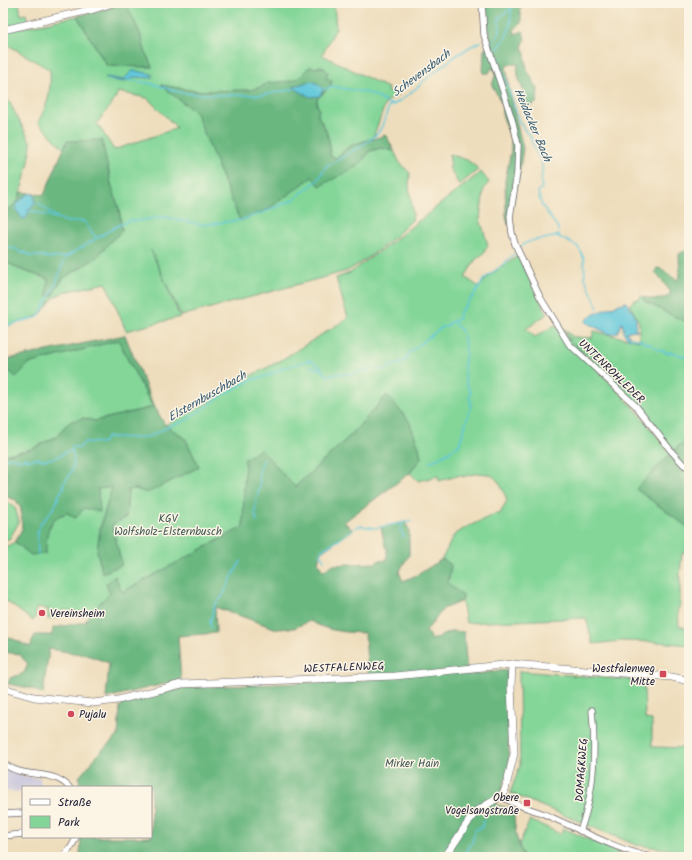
<svg xmlns="http://www.w3.org/2000/svg" width="692" height="860" viewBox="0 0 692 860" font-family="Kalam,sans-serif">
<rect width="100%" height="100%" fill="#fcf5e5"/>
<filter id="ink" filterUnits="userSpaceOnUse"><feTurbulence type="fractalNoise" baseFrequency=".025" numOctaves="2"/><feDisplacementMap in="SourceGraphic" scale="8" xChannelSelector="R" yChannelSelector="G"/><feConvolveMatrix kernelMatrix="1 2 1 2 8 2 1 2 1" color-interpolation-filters="sRGB"/></filter>
<filter id="wash" filterUnits="userSpaceOnUse"><feTurbulence type="fractalNoise" baseFrequency=".012" numOctaves="4" result="noise"/><feDisplacementMap in="SourceGraphic" scale="16" xChannelSelector="R" yChannelSelector="G"/><feGaussianBlur stdDeviation="0.9" result="paint"/><feColorMatrix in="noise" values="0 0 0 0 0 0 0 0 0 0 0 0 0 0 0 0 0 1.4 0 .05"/><feComposite in="paint" operator="in"/></filter>
<g filter="url(#wash)">
<rect width="100%" height="100%" fill="#eeddbc"/>
<path fill="#c3c1db" d="M 3,767 L 21,776 L 40,778 L 41,787 L 23,787 L 23,792 L 3,791 Z"/>
<g fill="#83d698" stroke="#527c6a" fill-rule="evenodd">
<path d="M 3,3 L 19,3 L 21,15 L 26,14 L 28,23 L 3,27 Z"/>
<path d="M 125,3 L 334,3 L 336,28 L 322,55 L 388,88 L 387,91 L 398,95 L 386,102 L 373,138 L 349,146 L 336,158 L 330,156 C 331,139 326,130 318,116 L 319,108 L 317,105 L 317,99 L 330,87 L 332,81 L 326,78 L 328,72 L 323,67 L 319,66 L 316,68 L 311,67 L 308,68 L 302,76 L 293,81 L 267,83 L 261,87 L 250,90 L 195,91 L 161,85 L 196,113 L 240,220 L 267,210 L 312,177 L 358,166 L 370,151 L 381,148 L 394,151 L 400,163 L 410,173 L 409,185 L 413,214 L 412,220 C 394,239 369,259 347,271 L 181,316 L 151,250 L 180,317 L 126,331 L 106,283 L 64,292 L 52,299 L 41,314 L 31,319 L 3,327 L 3,260 L 19,269 L 48,279 L 47,295 L 52,296 L 58,285 L 65,277 L 84,266 L 122,230 L 119,209 L 111,184 L 108,167 L 67,141 L 64,149 L 38,122 C 49,102 51,92 50,70 L 3,42 L 3,32 L 77,16 L 107,66 L 152,67 L 145,51 L 141,36 ZM 118,92 L 147,98 L 177,128 L 114,150 L 97,123 L 114,101 Z"/>
<path d="M 3,90 L 31,143 L 29,162 L 18,201 L 3,214 Z"/>
<path d="M 449,154 L 467,160 L 479,169 L 459,185 L 449,167 L 451,166 Z"/>
<path d="M 481,172 L 489,182 L 484,189 L 480,219 L 488,245 L 483,254 L 476,259 L 465,277 L 479,287 L 491,274 L 518,256 L 547,314 L 526,329 L 535,337 L 555,325 L 637,411 L 671,455 L 636,489 L 689,528 L 689,553 L 682,553 L 680,574 L 680,607 L 678,608 L 679,626 L 689,629 L 689,645 L 658,642 L 621,641 L 593,644 L 586,618 L 466,623 L 462,601 L 463,596 L 448,584 L 451,565 L 442,559 L 454,535 L 467,527 L 495,514 L 500,514 L 507,500 C 504,493 501,484 496,479 C 488,470 472,474 462,477 L 461,475 L 439,481 L 438,476 L 418,481 L 410,473 L 421,458 C 417,434 400,415 387,395 L 351,435 L 295,487 L 245,458 L 243,527 L 122,593 L 115,576 L 110,593 L 90,613 L 62,610 L 61,617 L 48,619 L 48,609 L 36,608 L 35,618 L 33,621 L 5,600 L 3,602 L 3,548 L 15,542 L 31,555 L 46,539 L 47,532 L 55,517 L 68,513 L 75,517 L 77,517 L 98,489 L 112,487 L 100,529 L 99,537 L 112,525 L 126,517 L 128,490 L 136,489 L 199,467 L 185,438 L 165,425 L 198,408 L 238,382 L 278,362 L 348,318 L 336,278 L 350,273 L 388,245 Z"/>
<path d="M 641,296 L 644,297 L 643,300 L 667,313 L 689,323 L 689,437 L 673,451 L 640,407 L 591,359 L 571,342 L 563,328 L 573,337 L 592,338 L 594,331 C 605,334 615,336 627,338 C 631,338 634,340 639,341 L 639,322 L 630,305 L 634,300 L 640,299 Z"/>
<path d="M 119,339 L 127,358 L 153,407 L 95,421 L 83,418 L 64,427 L 59,435 L 32,449 L 3,455 L 3,372 L 7,369 Z"/>
<path d="M 3,500 L 15,507 L 19,522 L 10,538 L 3,542 Z"/>
<path d="M 519,671 L 644,681 L 645,719 L 652,720 L 652,747 L 689,748 L 689,852 L 636,845 L 510,793 L 520,766 Z"/>
<path d="M 530,820 L 561,834 L 563,828 L 628,857 L 524,857 L 518,846 Z"/>
</g>
<g fill="#6ab780" stroke="#466c5e">
<path d="M 119,3 L 126,3 L 141,36 L 145,51 L 152,67 L 107,66 L 77,16 L 109,8 Z"/>
<path d="M 485,3 L 523,3 L 519,12 L 521,14 L 521,23 L 514,30 L 515,34 L 523,31 L 525,40 L 522,47 L 525,54 L 526,63 L 527,70 L 538,89 L 537,102 L 531,106 L 526,103 C 525,88 515,79 518,64 L 511,64 L 506,66 L 510,96 L 523,148 L 519,174 L 508,225 L 506,215 L 505,181 L 511,151 L 511,139 L 502,114 L 502,104 L 492,85 L 496,73 L 492,67 L 489,73 L 483,73 L 484,49 L 491,44 L 485,18 Z"/>
<path d="M 311,67 L 316,68 L 319,67 L 323,67 L 328,72 L 326,78 L 332,80 L 330,86 L 317,99 L 317,105 L 319,108 L 318,116 C 326,130 331,139 330,156 L 336,158 L 350,146 L 386,135 L 394,151 L 381,148 L 370,151 L 358,166 L 320,186 L 312,177 L 267,210 L 240,221 L 196,113 L 161,85 L 195,91 L 250,90 L 261,87 L 267,83 L 292,81 L 302,76 L 308,68 Z"/>
<path d="M 102,140 L 111,184 L 119,209 L 122,231 L 110,242 L 96,258 L 65,277 L 58,285 L 52,296 L 48,296 L 47,295 L 48,279 L 19,269 L 3,260 L 3,214 L 18,201 L 21,192 L 44,195 L 67,141 Z"/>
<path d="M 689,249 L 689,323 L 667,313 L 643,300 L 644,297 C 654,300 659,300 669,296 L 670,291 L 655,272 L 657,268 L 662,269 L 676,280 L 680,277 L 679,254 Z"/>
<path d="M 125,335 L 152,402 L 165,425 L 185,438 L 199,467 L 147,493 L 136,489 L 128,490 L 126,517 L 112,525 L 122,565 L 102,573 L 97,551 L 100,529 L 112,487 L 98,489 L 100,512 L 84,508 L 77,517 L 75,518 L 68,513 C 47,516 46,536 46,553 L 31,555 L 15,542 L 22,529 L 21,509 L 16,500 L 3,496 L 3,455 L 32,449 L 59,435 L 64,427 L 73,420 L 74,421 L 83,418 L 95,421 L 153,407 L 127,358 L 119,340 L 28,364 L 26,367 L 16,377 L 7,369 L 3,372 L 3,360 Z"/>
<path d="M 387,395 L 409,421 L 419,447 L 421,458 L 410,473 L 344,522 L 353,530 L 320,553 L 318,563 L 323,571 L 332,565 L 376,563 L 378,561 L 387,560 L 387,549 L 385,546 L 381,527 L 405,522 L 409,530 L 409,555 L 399,572 L 403,581 L 419,574 L 442,559 L 451,565 L 448,583 L 463,596 L 462,601 L 443,609 L 426,631 L 432,640 L 452,631 L 464,632 L 467,675 L 507,670 L 509,769 L 496,805 L 514,809 C 514,828 516,840 524,857 L 80,857 L 81,837 L 151,837 L 151,787 L 80,787 L 79,777 L 102,750 L 118,736 L 120,706 L 132,700 L 182,688 L 368,680 L 365,633 C 343,632 330,632 310,621 L 294,628 L 277,629 L 215,607 L 216,633 L 178,636 L 181,680 L 106,698 L 109,663 L 87,655 L 49,649 L 43,694 L 30,688 L 8,684 L 10,678 L 24,673 L 28,664 L 19,654 L 3,652 L 3,634 L 30,647 L 35,635 L 52,635 L 53,628 L 85,622 L 90,613 L 110,593 L 106,584 L 115,576 L 122,592 L 243,527 L 245,459 L 261,449 L 295,487 L 351,435 Z"/>
<path d="M 689,437 L 689,528 L 636,489 L 667,457 L 671,455 L 673,451 Z"/>
</g>
<g fill="#5fc7db" stroke="#40748b">
<path d="M 132,71 L 136,71 L 152,74 L 152,78 L 134,77 L 124,82 L 106,79 L 106,77 L 123,80 Z"/>
<path d="M 312,81 L 318,84 L 323,89 L 320,96 L 311,97 L 308,96 L 294,88 L 294,86 Z"/>
<path d="M 30,193 L 35,195 L 35,203 L 30,210 L 28,210 L 28,215 L 25,219 L 23,219 C 19,216 19,212 15,210 L 17,206 L 16,204 C 21,202 24,195 30,193 Z"/>
<path d="M 626,302 C 632,311 639,317 635,328 L 638,331 L 634,330 L 626,332 L 631,338 L 630,339 C 620,332 625,332 622,323 L 617,333 L 611,334 L 607,333 L 585,322 C 588,314 617,305 626,302 Z"/>
</g>
<g fill="none" stroke-linecap="round" stroke-linejoin="round">
<g stroke="#5fc7db" stroke-width="1.5">
<path d="M 514,3 C 510,10 511,18 510,26 C 508,35 501,46 495,51 L 495,55 L 499,59 L 499,66 L 507,83 L 519,121 L 526,132 L 529,134 L 531,138 C 532,147 540,156 542,165 C 544,173 539,180 542,187 L 538,192 L 541,204 L 558,228 L 558,231"/>
<path d="M 491,45 L 498,36 L 500,32 L 499,18 L 511,8"/>
<path d="M 129,80 L 153,84 L 182,93 L 220,95 L 262,95 L 294,89"/>
<path d="M 323,89 L 327,89 L 332,86 C 346,90 361,90 374,95 C 380,98 387,105 393,104 C 403,102 421,83 430,76 C 444,64 465,49 481,41"/>
<path d="M 37,202 C 45,209 59,221 69,222 C 75,222 80,220 85,222 L 91,232 L 96,237"/>
<path d="M 27,212 L 33,211 L 56,218"/>
<path d="M 3,246 L 16,249 L 21,253 L 24,252 L 31,256 L 42,256 L 49,258 L 66,257"/>
<path d="M 520,247 C 530,237 547,241 559,235 L 559,237 L 577,246 L 580,250 L 584,259 L 585,278 L 598,308"/>
<path d="M 3,327 L 38,317 L 54,289 L 61,268 L 66,257 L 115,227 L 131,220 L 136,221 L 164,217 L 203,225 L 241,220 L 262,213 L 293,200 L 319,179 C 320,175 325,168 328,164 L 330,165 C 342,157 370,142 378,133 C 384,125 386,115 389,106 L 395,104"/>
<path d="M 631,338 L 642,340 L 645,343 L 650,344 L 657,349 L 668,353 L 671,352 L 689,358"/>
<path d="M 310,366 L 318,369 L 319,368"/>
<path d="M 3,459 L 6,459 L 9,457 L 21,460 L 24,458 L 30,460 L 37,458 L 43,460 L 54,458 L 62,455 L 64,452 L 72,451 L 72,446 L 79,448 L 85,442 L 103,443 L 107,437 L 138,438 L 150,436 L 172,425 L 183,422 L 228,392 L 248,381 L 267,376 L 283,368 L 310,360 L 320,367 L 327,376 L 337,374 L 351,374 L 378,368 L 385,371 L 390,366 L 399,364 L 407,359 L 408,354 L 411,351 L 442,327 L 448,326 L 449,323 L 458,319 L 460,312 L 477,291 L 484,279 L 505,263 L 515,253"/>
<path d="M 429,462 L 437,459 L 459,445 L 470,410 L 471,402 L 469,397 L 471,394 L 466,383 L 464,367 L 466,352 L 464,337 L 461,330 L 453,322"/>
<path d="M 257,521 L 255,514 L 256,500 L 260,485 L 259,472 L 264,457"/>
<path d="M 401,524 L 402,526 L 400,530 L 403,533 L 403,537"/>
<path d="M 38,555 C 38,544 35,531 42,522 C 47,516 52,511 56,504 C 58,499 59,491 64,488 L 63,484 C 71,475 77,463 72,451"/>
<path d="M 324,560 L 320,554 L 322,550 L 343,537 L 356,527 L 361,526 L 376,528 L 411,521"/>
<path d="M 211,627 L 210,622 L 215,604 L 222,597 L 235,571 L 241,561"/>
<path d="M 475,830 L 482,827 L 483,821 L 486,819"/>
<path d="M 463,857 L 473,841 L 474,833"/>
</g>
</g>
</g>
<g filter="url(#ink)">
<g fill="none" stroke-linecap="round" stroke-linejoin="round">
<g stroke="#696368" stroke-width="7">
<g id="minor">
<path d="M 482,3 L 484,35 L 502,88 L 513,123 L 518,145 L 517,173 L 510,217 L 512,233 L 515,244 L 540,297 L 569,344 L 636,406 L 672,452 L 684,465 L 689,468"/>
<path d="M 3,763 C 24,780 51,768 69,787"/>
<path d="M 501,796 C 514,805 529,808 544,814 C 579,829 612,848 650,857"/>
<path d="M 3,814 L 23,813"/>
<path d="M 580,831 C 595,792 596,751 592,710"/>
<path d="M 3,836 L 23,834"/>
<path d="M 61,857 C 69,852 73,846 76,837"/>
</g>
</g>
<g stroke="#696368" stroke-width="8">
<g id="tertiary">
<path d="M 3,30 L 94,9 L 113,3"/>
<path d="M 3,688 L 34,697 L 93,703 L 118,700 L 182,684 L 395,676 L 512,664 L 672,677 L 689,681"/>
<path d="M 445,857 L 471,818 L 478,810 L 501,796 L 505,790 L 514,754 L 511,686 L 512,664"/>
</g>
</g>
<use href="#minor" stroke="#fff" stroke-width="5.5"/>
<use href="#tertiary" stroke="#fff" stroke-width="7"/>
</g>
</g>
<g fill="#d1495b" stroke="#fcf5e5" stroke-width="1.5">
<circle cx="42" cy="613" r="4"/>
<rect x="659" y="670" width="8" height="8" rx="2"/>
<circle cx="71" cy="714" r="4"/>
<rect x="523" y="799" width="8" height="8" rx="2"/>
</g>
<g text-anchor="middle" stroke-width="3" stroke-linejoin="round" paint-order="stroke">
<g font-size="11" fill="#22223b" stroke="#fcf5e5">
<text transform="translate(612 371) rotate(44)" y="4">UNTENROHLEDER</text>
<text transform="translate(344 667) rotate(-2)" y="4">WESTFALENWEG</text>
<text transform="translate(581 770) rotate(-86)" y="4">DOMAGKWEG</text>
</g>
<g font-size="11" fill="#3f5857" stroke="#fcf5e5">
<text x="168" y="522">KGV<tspan x="168" dy="13">Wolfsholz-Elsternbusch</tspan></text>
<text x="412" y="767">Mirker Hain</text>
</g>
<g font-size="11" fill="#22223b" stroke="#fcf5e5" text-anchor="start">
<text x="50" y="617">Vereinsheim</text>
<text x="655" y="672" text-anchor="end">Westfalenweg<tspan x="655" dy="13">Mitte</tspan></text>
<text x="79" y="718">Pujalu</text>
<text x="519" y="801" text-anchor="end">Obere<tspan x="519" dy="13">Vogelsangstraße</tspan></text>
</g>
<g font-size="12" font-style="italic" fill="#375c73" stroke="#fcf5e5">
<text transform="translate(421 73) rotate(-37)" y="4">Schevensbach</text>
<text transform="translate(533 125) rotate(67)" y="4">Heidacker Bach</text>
<text transform="translate(207 396) rotate(-30)" y="4">Elsternbuschbach</text>
</g>
</g>
<rect width="692" height="860" fill="none" stroke="#fcf5e5" stroke-width="16"/>
<rect x="22" y="786" width="130" height="52" fill="#fcf5e5" stroke="#a5a1a1"/>
<rect x="30" y="799" width="20" height="6" fill="#ffffff" stroke="#a5a1a1"/>
<text x="58" y="806" font-size="12" fill="#22223b">Straße</text>
<rect x="30" y="816" width="20" height="12" fill="#83d698" stroke="#a5a1a1"/>
<text x="58" y="826" font-size="12" fill="#22223b">Park</text>
</svg>
